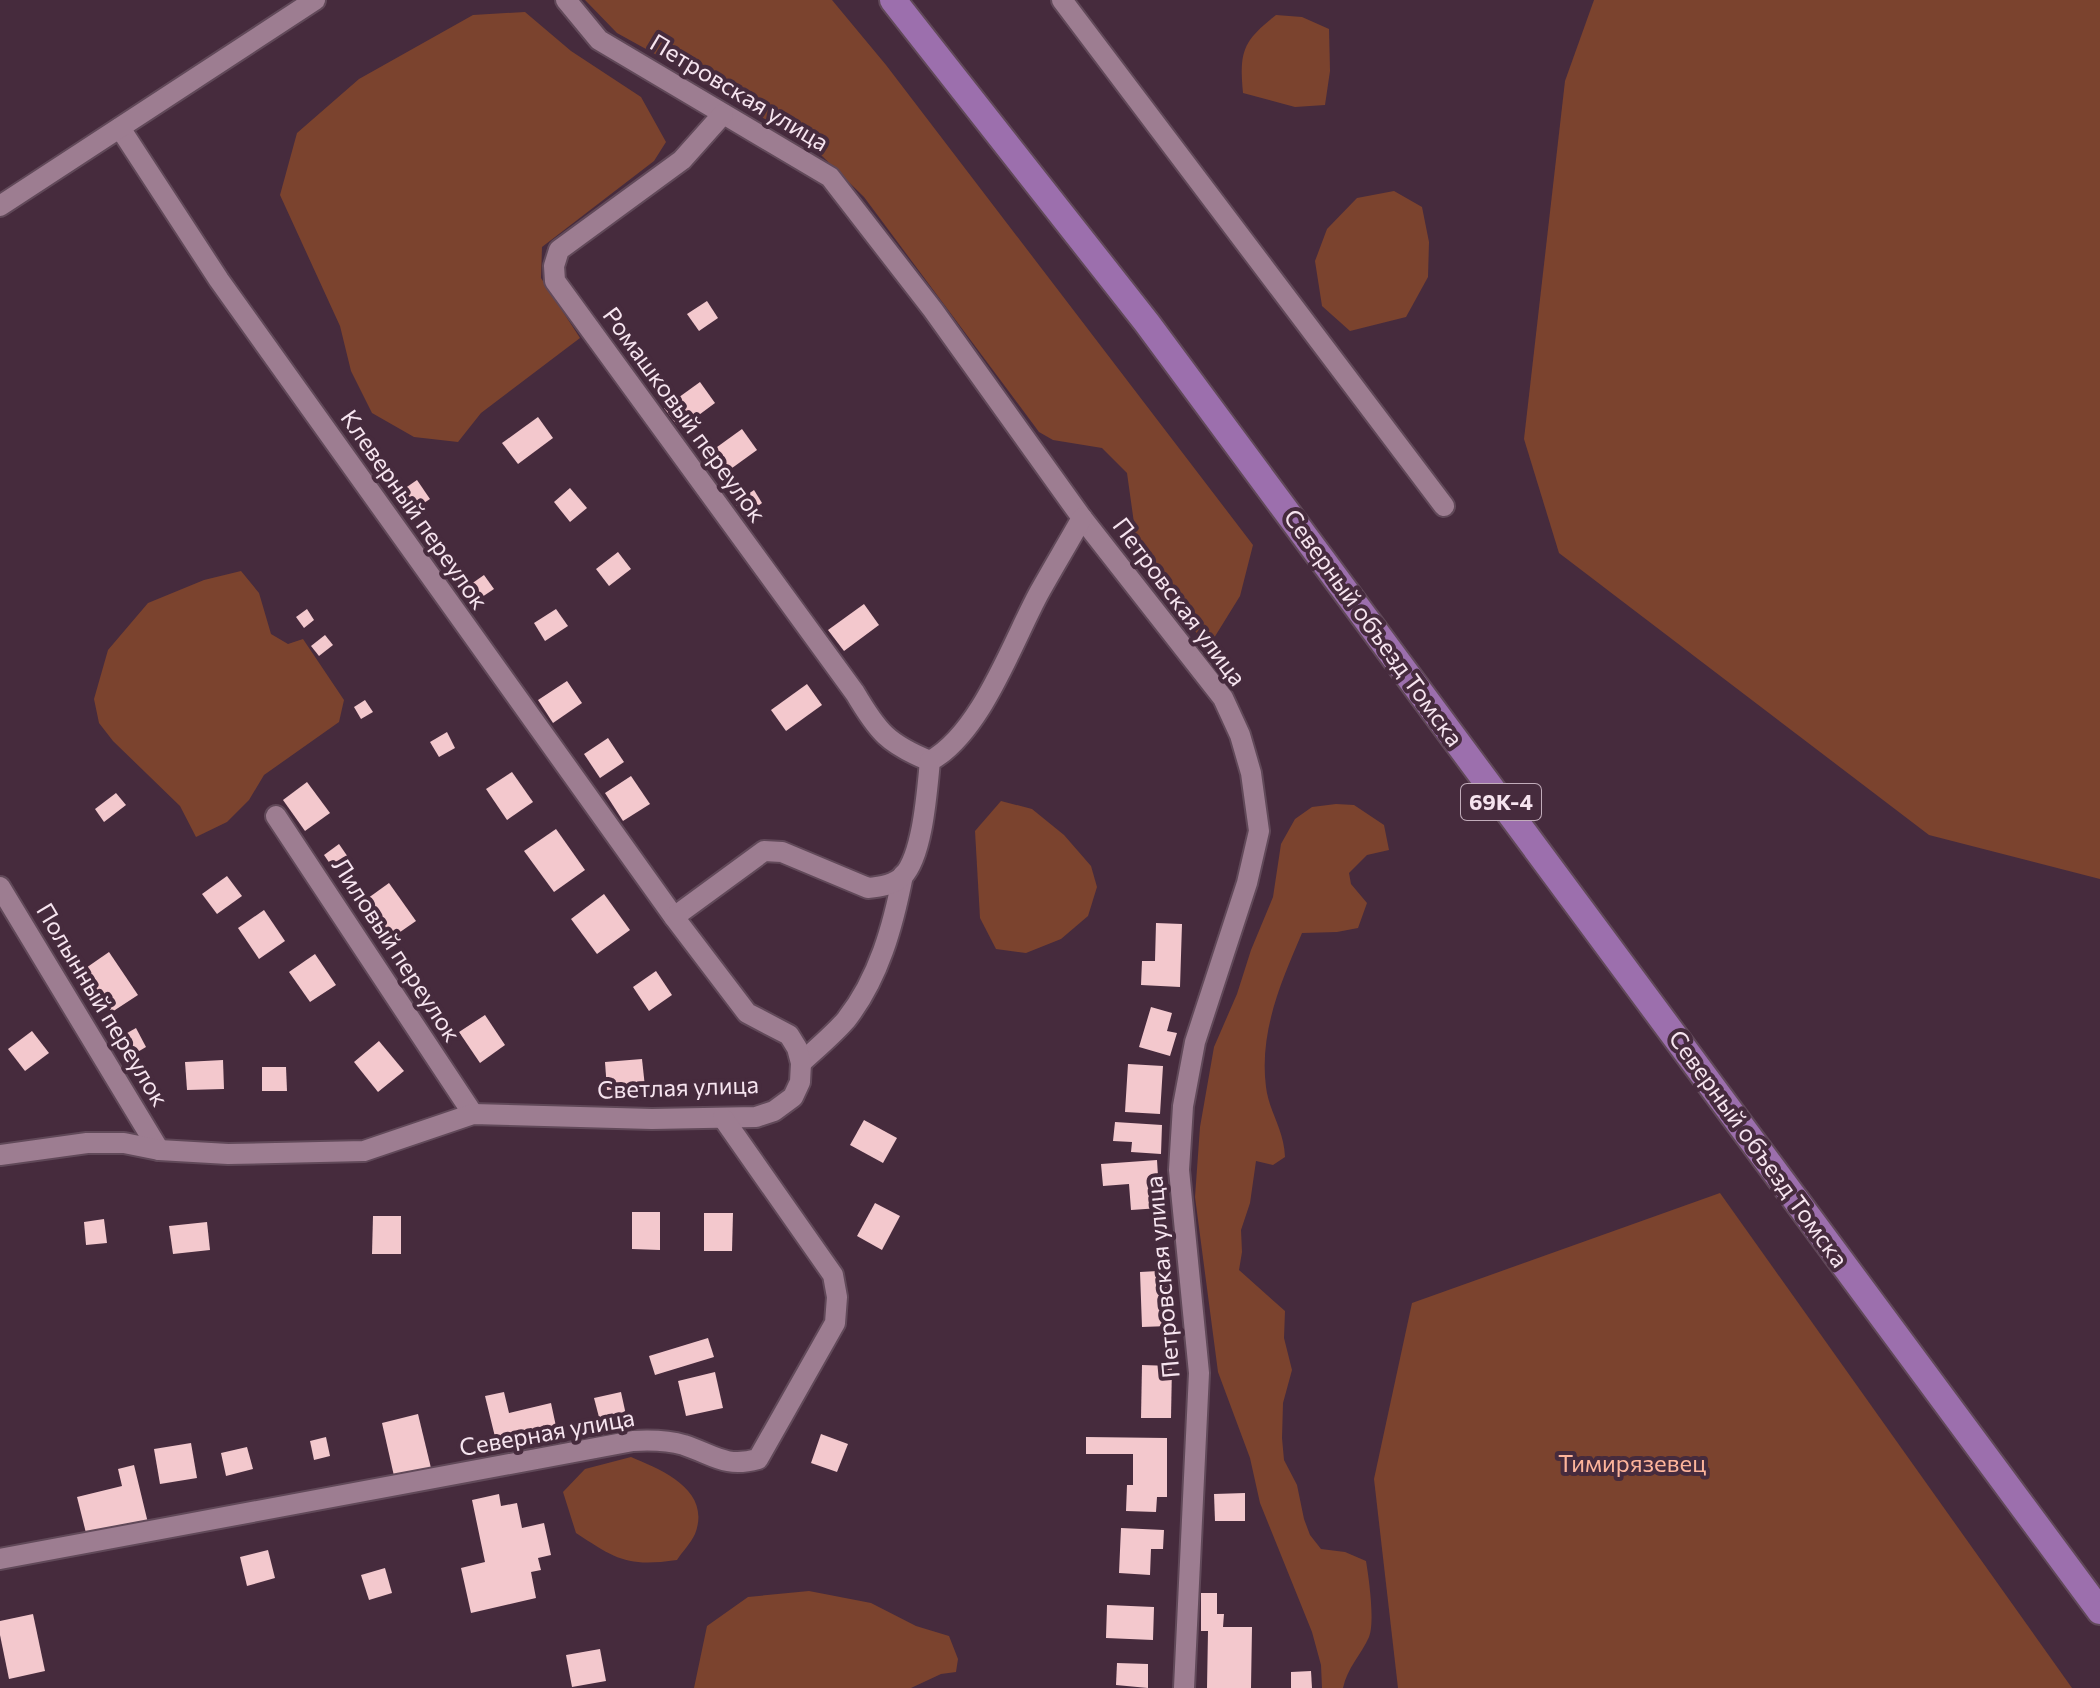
<svg xmlns="http://www.w3.org/2000/svg" width="2100" height="1688" viewBox="0 0 2100 1688" font-family="Commissioner,sans-serif">
<rect width="100%" height="100%" fill="#462b3d"/>
<g fill="#7b432e">
<path d="M 585,0 L 832,0 L 886,65 L 1253,545 L 1240,596 L 1214,638 L 1200,637 L 1123,543 L 1134,523 L 1127,473 L 1102,448 L 1053,440 L 1039,432 L 864,197 L 818,152 L 702,80 L 617,33 Z"/>
<path d="M 1594,0 L 2100,0 L 2100,879 L 1929,835 L 1559,553 L 1524,439 L 1565,81 Z"/>
<path d="M 525,12 L 571,51 L 641,97 L 666,142 L 654,161 L 542,247 L 541,278 L 580,338 L 481,413 L 458,442 L 414,437 L 372,413 L 351,371 L 340,326 L 280,195 L 297,133 L 359,79 L 473,15 Z"/>
<path d="M 1276,15 L 1302,17 L 1329,29 L 1330,71 L 1325,105 L 1295,107 L 1243,93 C 1239,51 1243,41 1276,15 Z"/>
<path d="M 1394,191 L 1422,207 L 1429,242 L 1428,277 L 1406,317 L 1350,331 L 1322,306 L 1315,261 L 1327,229 L 1357,198 Z"/>
<path d="M 241,571 L 259,593 L 271,634 L 288,644 L 303,639 L 344,700 L 339,722 L 264,775 L 249,800 L 227,822 L 196,837 L 180,806 L 113,741 L 99,723 L 94,699 L 108,650 L 148,603 L 204,580 Z"/>
<path d="M 1001,801 L 1032,809 L 1064,835 L 1091,866 L 1097,887 L 1088,916 L 1061,939 L 1026,953 L 996,949 L 980,918 L 975,831 Z"/>
<path d="M 1336,804 L 1354,805 L 1384,825 L 1389,850 L 1367,855 L 1349,873 L 1351,884 L 1367,903 L 1358,928 L 1337,932 L 1302,933 C 1281,982 1259,1032 1266,1087 C 1269,1112 1284,1129 1285,1157 L 1273,1165 L 1256,1161 L 1250,1203 L 1241,1230 L 1242,1252 L 1239,1270 L 1285,1311 L 1284,1338 L 1292,1370 L 1283,1403 L 1282,1438 L 1284,1460 L 1297,1485 L 1304,1519 L 1310,1535 L 1321,1549 L 1345,1552 L 1366,1561 C 1369,1579 1375,1622 1369,1637 C 1361,1655 1347,1668 1343,1688 L 1322,1688 L 1321,1665 L 1312,1632 L 1260,1503 L 1250,1458 L 1218,1372 L 1195,1197 L 1200,1127 L 1214,1047 L 1237,994 L 1251,950 L 1273,897 L 1281,844 L 1295,819 L 1312,807 Z"/>
<path d="M 1720,1193 L 2072,1688 L 1398,1688 L 1374,1479 L 1412,1303 Z"/>
<path d="M 631,1457 C 662,1470 712,1490 695,1534 C 691,1543 682,1552 677,1560 C 628,1567 617,1560 576,1533 L 563,1492 L 585,1469 Z"/>
<path d="M 809,1591 L 871,1603 L 916,1626 L 949,1636 L 958,1659 L 956,1672 L 941,1674 L 911,1688 L 694,1688 L 707,1626 L 748,1597 Z"/>
</g>
<g fill="#f3c8cd">
<path d="M 707,301 L 718,318 L 699,331 L 687,314 Z"/>
<path d="M 700,382 L 715,403 L 680,429 L 664,408 Z"/>
<path d="M 538,417 L 553,438 L 518,464 L 502,443 Z"/>
<path d="M 742,429 L 757,450 L 721,476 L 706,455 Z"/>
<path d="M 417,480 L 430,499 L 413,510 L 401,491 Z"/>
<path d="M 570,488 L 587,508 L 570,522 L 554,502 Z"/>
<path d="M 754,490 L 762,503 L 744,516 L 735,503 Z"/>
<path d="M 618,552 L 631,569 L 609,586 L 596,569 Z"/>
<path d="M 484,575 L 494,589 L 476,601 L 467,587 Z"/>
<path d="M 864,604 L 879,625 L 844,651 L 828,630 Z"/>
<path d="M 307,609 L 314,620 L 304,628 L 296,617 Z"/>
<path d="M 556,609 L 568,626 L 545,641 L 534,623 Z"/>
<path d="M 325,635 L 333,645 L 319,656 L 311,646 Z"/>
<path d="M 567,681 L 582,703 L 553,723 L 538,700 Z"/>
<path d="M 807,684 L 822,705 L 786,731 L 771,710 Z"/>
<path d="M 365,700 L 373,712 L 361,719 L 354,707 Z"/>
<path d="M 447,732 L 455,748 L 439,757 L 430,742 Z"/>
<path d="M 608,738 L 624,762 L 600,778 L 584,754 Z"/>
<path d="M 512,772 L 533,802 L 507,820 L 486,789 Z"/>
<path d="M 631,776 L 650,804 L 623,821 L 605,793 Z"/>
<path d="M 307,782 L 330,813 L 305,831 L 283,800 Z"/>
<path d="M 116,793 L 126,805 L 104,822 L 95,809 Z"/>
<path d="M 556,829 L 585,870 L 554,892 L 524,851 Z"/>
<path d="M 339,844 L 350,860 L 335,871 L 324,855 Z"/>
<path d="M 227,876 L 242,896 L 217,914 L 202,894 Z"/>
<path d="M 389,883 L 416,921 L 390,939 L 364,901 Z"/>
<path d="M 604,894 L 630,930 L 597,954 L 571,919 Z"/>
<path d="M 264,910 L 285,941 L 259,959 L 238,928 Z"/>
<path d="M 1156,923 L 1182,924 L 1180,987 L 1141,985 L 1142,961 L 1155,961 Z"/>
<path d="M 109,952 L 138,995 L 112,1012 L 83,970 Z"/>
<path d="M 315,954 L 336,985 L 310,1002 L 289,972 Z"/>
<path d="M 656,971 L 672,995 L 649,1011 L 633,987 Z"/>
<path d="M 1151,1007 L 1172,1013 L 1167,1031 L 1177,1033 L 1170,1056 L 1139,1047 Z"/>
<path d="M 485,1015 L 505,1045 L 480,1063 L 459,1032 Z"/>
<path d="M 136,1028 L 146,1047 L 124,1060 L 113,1041 Z"/>
<path d="M 32,1031 L 49,1053 L 25,1071 L 8,1049 Z"/>
<path d="M 379,1041 L 404,1071 L 378,1092 L 354,1062 Z"/>
<path d="M 642,1059 L 645,1087 L 607,1090 L 605,1062 Z"/>
<path d="M 223,1060 L 224,1089 L 187,1090 L 185,1062 Z"/>
<path d="M 1128,1064 L 1163,1066 L 1160,1114 L 1125,1112 Z"/>
<path d="M 262,1067 L 286,1067 L 287,1091 L 262,1091 Z"/>
<path d="M 864,1120 L 897,1138 L 883,1163 L 850,1145 Z"/>
<path d="M 1115,1122 L 1162,1125 L 1161,1154 L 1131,1152 L 1132,1142 L 1113,1141 Z"/>
<path d="M 1157,1160 L 1160,1208 L 1131,1210 L 1129,1184 L 1103,1186 L 1101,1164 Z"/>
<path d="M 875,1203 L 900,1216 L 882,1250 L 857,1236 Z"/>
<path d="M 632,1212 L 660,1212 L 660,1250 L 632,1249 Z"/>
<path d="M 704,1213 L 733,1213 L 732,1251 L 704,1251 Z"/>
<path d="M 373,1216 L 401,1216 L 401,1254 L 372,1254 Z"/>
<path d="M 104,1219 L 107,1243 L 86,1245 L 84,1222 Z"/>
<path d="M 207,1222 L 210,1250 L 173,1254 L 169,1226 Z"/>
<path d="M 1158,1271 L 1158,1288 L 1167,1287 L 1169,1326 L 1142,1327 L 1140,1272 Z"/>
<path d="M 708,1338 L 714,1357 L 655,1375 L 649,1356 Z"/>
<path d="M 1142,1365 L 1172,1366 L 1171,1418 L 1141,1418 Z"/>
<path d="M 715,1372 L 723,1408 L 686,1416 L 678,1381 Z"/>
<path d="M 504,1392 L 509,1413 L 551,1403 L 557,1431 L 497,1445 L 485,1396 Z"/>
<path d="M 621,1392 L 626,1415 L 600,1421 L 594,1398 Z"/>
<path d="M 418,1414 L 431,1468 L 394,1476 L 382,1423 Z"/>
<path d="M 821,1434 L 848,1444 L 837,1472 L 811,1463 Z"/>
<path d="M 326,1437 L 330,1456 L 314,1460 L 310,1441 Z"/>
<path d="M 1086,1437 L 1167,1438 L 1167,1497 L 1157,1497 L 1156,1512 L 1126,1511 L 1127,1485 L 1133,1485 L 1133,1454 L 1086,1454 Z"/>
<path d="M 191,1443 L 197,1478 L 160,1484 L 154,1449 Z"/>
<path d="M 247,1447 L 253,1469 L 226,1476 L 221,1453 Z"/>
<path d="M 134,1465 L 148,1523 L 87,1537 L 77,1497 L 122,1486 L 118,1469 Z"/>
<path d="M 1245,1493 L 1245,1521 L 1215,1521 L 1214,1494 Z"/>
<path d="M 499,1494 L 501,1506 L 517,1503 L 522,1528 L 544,1523 L 551,1555 L 538,1558 L 541,1570 L 531,1572 L 536,1598 L 471,1613 L 461,1568 L 485,1562 L 472,1500 Z"/>
<path d="M 1121,1528 L 1164,1530 L 1163,1549 L 1151,1549 L 1150,1575 L 1119,1573 Z"/>
<path d="M 268,1550 L 275,1578 L 247,1586 L 240,1557 Z"/>
<path d="M 385,1568 L 392,1593 L 369,1600 L 361,1575 Z"/>
<path d="M 1201,1593 L 1217,1593 L 1217,1614 L 1224,1614 L 1223,1627 L 1252,1627 L 1251,1688 L 1207,1688 L 1208,1631 L 1201,1631 Z"/>
<path d="M 1107,1605 L 1154,1607 L 1153,1640 L 1106,1638 Z"/>
<path d="M 33,1614 L 45,1671 L 9,1679 L 0,1635 L 0,1621 Z"/>
<path d="M 600,1649 L 606,1681 L 572,1687 L 566,1655 Z"/>
<path d="M 1117,1663 L 1148,1664 L 1148,1688 L 1116,1685 Z"/>
<path d="M 1311,1671 L 1312,1688 L 1291,1688 L 1291,1672 Z"/>
</g>
<g fill="none" stroke-linecap="round" stroke-linejoin="round">
<g stroke="#614959" stroke-width="24">
<g id="minor">
<path d="M 566,0 L 599,40 L 830,177 L 933,310 L 1082,518 L 1223,698 L 1240,735 L 1251,773 L 1259,831 L 1247,883 L 1195,1042 L 1183,1106 L 1179,1170 L 1199,1373 L 1184,1688"/>
<path d="M 1062,0 L 1444,506"/>
<path d="M 723,114 L 682,160 L 559,250 L 554,266 L 555,281 L 855,693 C 878,732 888,744 930,761"/>
<path d="M 120,128 L 219,280 L 674,917"/>
<path d="M 0,206 L 315,0"/>
<path d="M 276,816 L 473,1114"/>
<path d="M 0,887 L 159,1150"/>
<path d="M 801,1063 C 816,1049 833,1035 846,1020 C 879,978 893,926 903,875"/>
<path d="M 0,1155 L 87,1143 L 124,1143 L 159,1150 L 228,1154 L 364,1151 L 473,1114 L 652,1119 L 756,1117 L 774,1111 L 793,1097 L 800,1082 L 801,1063 L 797,1048 L 789,1035 L 747,1013 L 674,917 L 764,851 L 782,852 L 868,888 C 880,887 894,885 903,876 C 923,855 927,790 930,761 C 981,733 1012,643 1039,593 C 1053,568 1068,543 1082,518"/>
<path d="M 0,1559 L 633,1441 C 651,1440 667,1440 684,1445 C 714,1455 725,1468 758,1459 L 835,1323 L 837,1297 L 833,1275 L 723,1118"/>
</g>
</g>
<g stroke="#614959" stroke-width="30">
<path id="major" d="M 893,0 L 1147,323 L 2100,1611"/>
</g>
<use href="#minor" stroke="#9d7d91" stroke-width="20"/>
<use href="#major" stroke="#9c6fad" stroke-width="26"/>
</g>
<g text-anchor="middle" stroke-width="8" stroke-linejoin="round" paint-order="stroke">
<rect fill="#462b3d" stroke="#c1acba" stroke-width="2" x="1461" y="784" width="80" height="36" rx="6"/>
<g font-size="22" font-weight="bold" fill="#f6e4ef">
<text x="1501" y="810">69К-4</text>
</g>
<g font-size="24" fill="#f6e4ef" stroke="#462b3d">
<text transform="translate(739 93) rotate(31)" y="8">Петровская улица</text>
<text transform="translate(684 415) rotate(54)" y="8">Ромашковый переулок</text>
<text transform="translate(414 510) rotate(55)" y="8">Клеверный переулок</text>
<text transform="translate(1179 602) rotate(53)" y="8">Петровская улица</text>
<text transform="translate(1373 628) rotate(54)" y="8">Северный объезд Томска</text>
<text transform="translate(396 950) rotate(57)" y="8">Лиловый переулок</text>
<text transform="translate(102 1005) rotate(59)" y="8">Полынный переулок</text>
<text transform="translate(678 1088) rotate(-2)" y="8">Светлая улица</text>
<text transform="translate(1758 1149) rotate(54)" y="8">Северный объезд Томска</text>
<text transform="translate(1163 1277) rotate(-95)" y="8">Петровская улица</text>
<text transform="translate(547 1433) rotate(-10)" y="8">Северная улица</text>
</g>
<g font-size="24" fill="#fdb49b" stroke="#462b3d">
<text x="1632" y="1472">Тимирязевец</text>
</g>
</g>
</svg>
